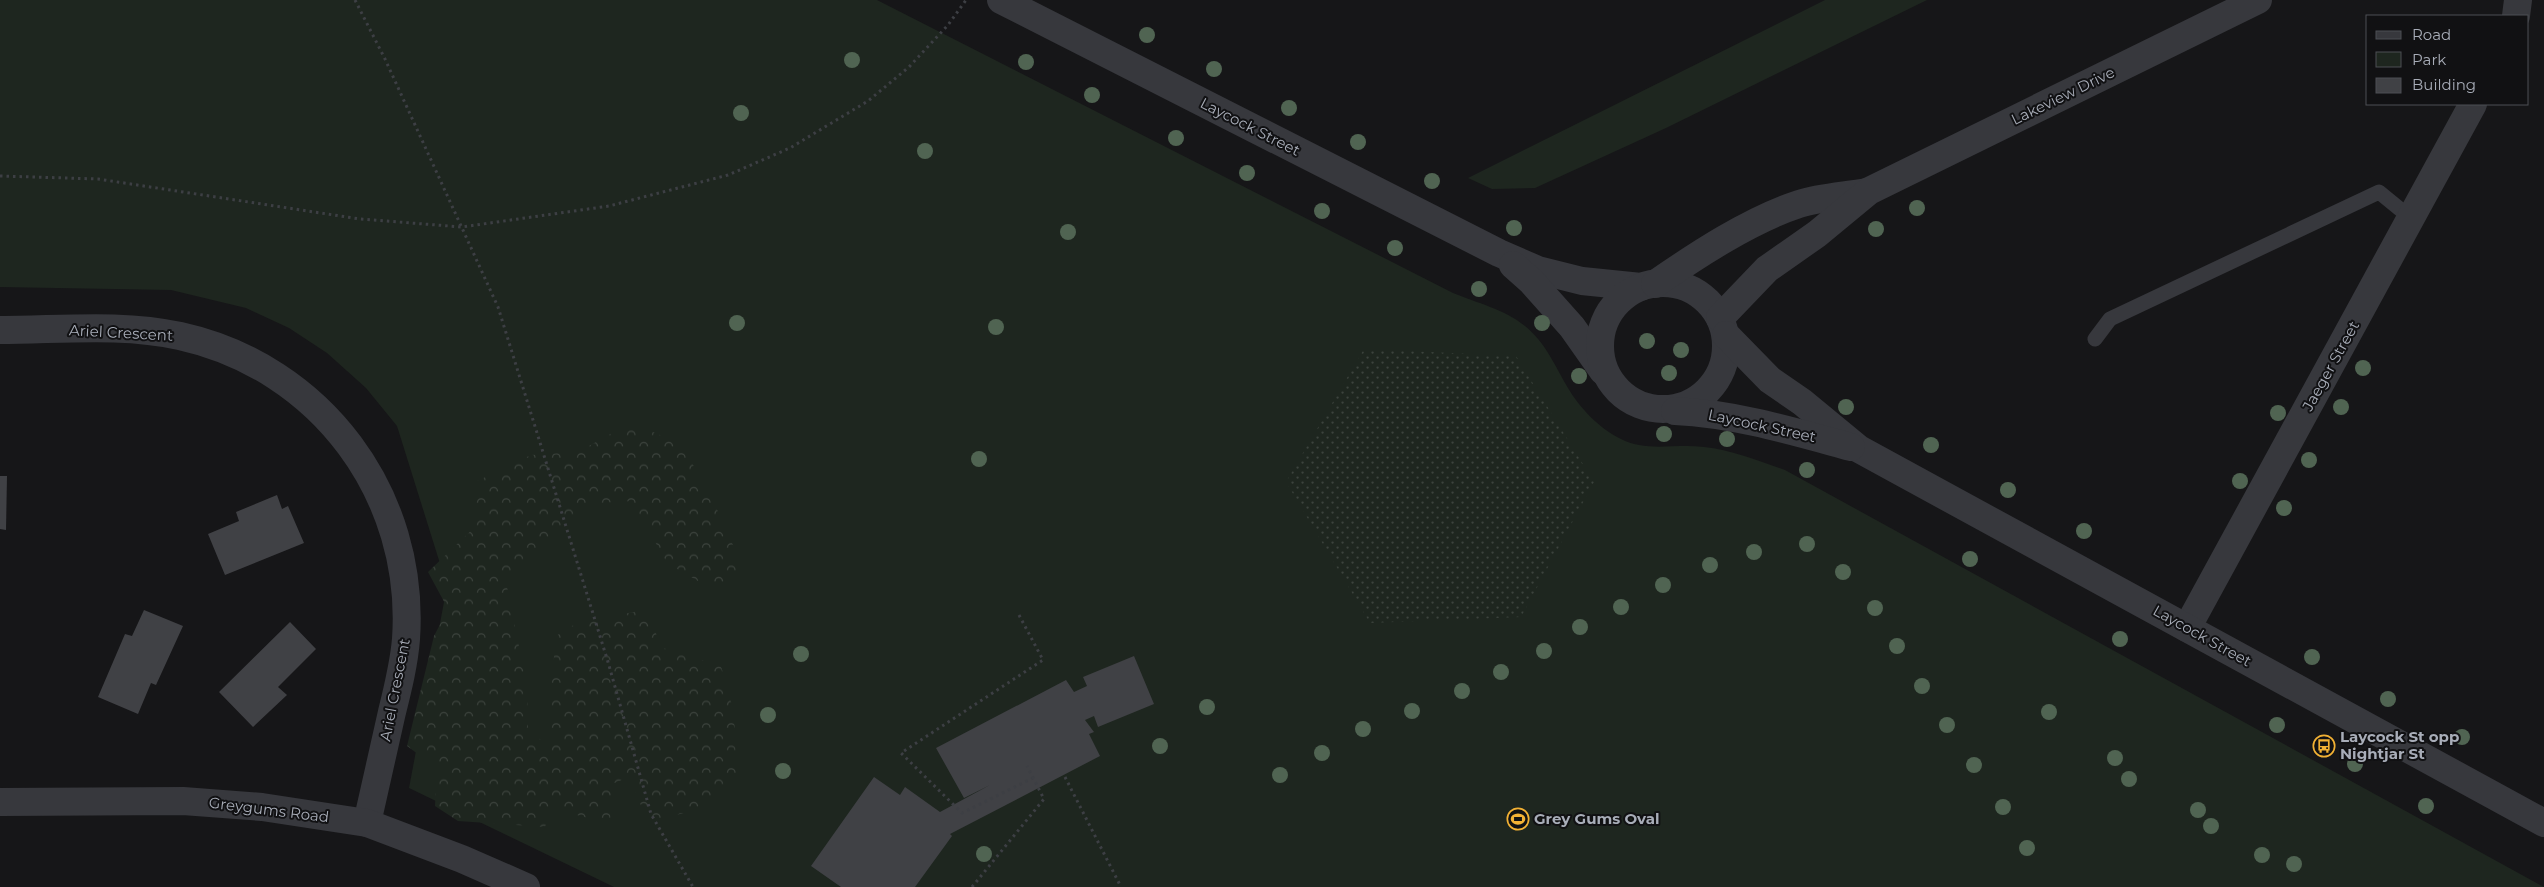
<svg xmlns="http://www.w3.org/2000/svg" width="2544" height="887" viewBox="0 0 2544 887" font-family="Montserrat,sans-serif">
<defs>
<pattern id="forest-crowns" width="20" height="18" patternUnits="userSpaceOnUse" patternTransform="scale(1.25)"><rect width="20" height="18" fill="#1e261f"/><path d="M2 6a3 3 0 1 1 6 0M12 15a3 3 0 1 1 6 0" fill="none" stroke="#3c433d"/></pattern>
<pattern id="garden-dots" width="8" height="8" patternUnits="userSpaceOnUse" patternTransform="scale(1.25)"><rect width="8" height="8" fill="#1e261f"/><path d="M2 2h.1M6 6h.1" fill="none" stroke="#3c433d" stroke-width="1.8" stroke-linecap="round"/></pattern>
</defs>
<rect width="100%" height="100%" fill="#161618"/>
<g fill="#1e261f">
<path d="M 0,0 L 877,0 L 1453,293 C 1477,303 1504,309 1525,326 C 1546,343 1555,366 1568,388 C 1579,407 1599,428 1619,438 C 1647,453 1674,443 1704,447 C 1732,450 1759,461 1785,470 L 2544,887 L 614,887 L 409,788 L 447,586 L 397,426 L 366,388 L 327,353 L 289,328 L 246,308 L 171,290 L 0,287 Z"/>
<path d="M 1825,0 L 1927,0 L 1666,128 L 1535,188 L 1492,189 L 1468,178 Z"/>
</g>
<path fill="url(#forest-crowns)" d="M 632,422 L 683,446 L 721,517 L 744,571 L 722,595 L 667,563 L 632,501 L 585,504 L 526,564 L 507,587 L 527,686 L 528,734 L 549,743 L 551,688 L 556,636 L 577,623 L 649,609 L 660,647 L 721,666 L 734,713 L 737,786 L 688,812 L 648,822 L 629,777 L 612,784 L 610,824 L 551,808 L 545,827 L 458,821 L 435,806 L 437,768 L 407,746 L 434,636 L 448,609 L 428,572 L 476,526 L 475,482 L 531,455 L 578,452 Z"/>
<path fill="url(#garden-dots)" d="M 1364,349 L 1516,356 L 1594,482 L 1521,617 L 1370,623 L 1286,482 Z"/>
<g fill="#404145">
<path d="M 0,476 L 7,476 L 6,530 L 0,529 Z"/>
<path d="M 277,495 L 282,509 L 288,506 L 304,543 L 225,575 L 208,534 L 239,521 L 236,512 Z"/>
<path d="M 144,610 L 183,626 L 156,685 L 151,683 L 138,714 L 98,697 L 125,634 L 132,636 Z"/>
<path d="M 290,622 L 316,649 L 278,687 L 287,695 L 253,727 L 219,692 Z"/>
<path d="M 1134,656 L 1154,704 L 1098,727 L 1094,716 L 1085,720 L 1094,732 L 1089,734 L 1100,756 L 950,834 L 952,836 L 915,887 L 841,887 L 811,866 L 874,777 L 900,795 L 905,787 L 940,812 L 990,785 L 964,798 L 936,748 L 1066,680 L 1074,692 L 1087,686 L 1083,677 Z"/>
</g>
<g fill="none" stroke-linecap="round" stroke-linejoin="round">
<g stroke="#3d3f44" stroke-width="3" stroke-dasharray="2.5 4" stroke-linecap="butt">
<path d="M 355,0 L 385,59 L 498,307 L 608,662 L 651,814 L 693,887"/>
<path d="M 0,176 L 98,179 L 360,219 L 462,227 L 609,206 L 728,175 L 790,148 L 868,101 L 909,67 L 948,25 L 966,0"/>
<path d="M 1019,615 L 1043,660 L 901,753 L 962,813 L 1033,778"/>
<path d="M 1065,777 L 1121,887"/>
<path d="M 972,887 L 1044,799 L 1027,766"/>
</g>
<path stroke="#37383d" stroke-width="15" d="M 2095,339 L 2110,319 L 2379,192 L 2412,219"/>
<g stroke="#37383d" stroke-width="28">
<path d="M 2516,16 L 2518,0"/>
<path d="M 0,330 C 59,330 122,323 180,336 C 321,367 416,495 406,639 C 404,664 398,688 392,712 C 384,749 375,786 367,823"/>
<path d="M 2187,628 L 2473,104"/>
</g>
<g stroke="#37383d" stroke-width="28">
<path d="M 1001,0 L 1499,253 L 1538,270 L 1582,281 L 1641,287"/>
<path d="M 1513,265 L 1531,281 L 1572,327 L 1603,371"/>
<circle cx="1663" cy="346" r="63"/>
<path d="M 1655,284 C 1697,255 1750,220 1799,204 C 1821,197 1845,196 1867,192"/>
<path d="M 1720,318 L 1767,269 L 1817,234 L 1869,191 L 2258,0"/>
<path d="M 1726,335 L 1770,380 L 1802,402 L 1859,449 L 2544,823"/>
<path d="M 1675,411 C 1736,414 1792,431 1851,447"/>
<path d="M 0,802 L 183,801 L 262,807 L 367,823 L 462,859 L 526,887"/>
</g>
</g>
<g fill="#506452">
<circle cx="1147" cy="35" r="8"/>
<circle cx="852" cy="60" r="8"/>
<circle cx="1026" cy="62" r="8"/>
<circle cx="1214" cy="69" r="8"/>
<circle cx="1092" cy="95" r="8"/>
<circle cx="1289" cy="108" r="8"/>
<circle cx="741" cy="113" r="8"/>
<circle cx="1176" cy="138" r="8"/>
<circle cx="1358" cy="142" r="8"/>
<circle cx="925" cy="151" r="8"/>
<circle cx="1247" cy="173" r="8"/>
<circle cx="1432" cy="181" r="8"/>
<circle cx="1917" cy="208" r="8"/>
<circle cx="1322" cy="211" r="8"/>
<circle cx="1514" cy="228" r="8"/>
<circle cx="1876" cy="229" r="8"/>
<circle cx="1068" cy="232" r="8"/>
<circle cx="1395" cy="248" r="8"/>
<circle cx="1479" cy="289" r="8"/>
<circle cx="737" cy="323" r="8"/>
<circle cx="1542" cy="323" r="8"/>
<circle cx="996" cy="327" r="8"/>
<circle cx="1647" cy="341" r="8"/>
<circle cx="1681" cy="350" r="8"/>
<circle cx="2363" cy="368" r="8"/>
<circle cx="1669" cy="373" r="8"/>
<circle cx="1579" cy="376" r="8"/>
<circle cx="1846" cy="407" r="8"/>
<circle cx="2341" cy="407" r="8"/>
<circle cx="2278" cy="413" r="8"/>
<circle cx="1664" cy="434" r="8"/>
<circle cx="1727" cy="439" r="8"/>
<circle cx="1931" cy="445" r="8"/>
<circle cx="979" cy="459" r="8"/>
<circle cx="2309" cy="460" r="8"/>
<circle cx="1807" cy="470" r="8"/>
<circle cx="2240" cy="481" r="8"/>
<circle cx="2008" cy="490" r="8"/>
<circle cx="2284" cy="508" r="8"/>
<circle cx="2084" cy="531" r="8"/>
<circle cx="1807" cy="544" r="8"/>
<circle cx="1754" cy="552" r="8"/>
<circle cx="1970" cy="559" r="8"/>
<circle cx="1710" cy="565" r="8"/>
<circle cx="1843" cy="572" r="8"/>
<circle cx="1663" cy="585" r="8"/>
<circle cx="1621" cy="607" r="8"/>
<circle cx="1875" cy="608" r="8"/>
<circle cx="1580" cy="627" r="8"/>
<circle cx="2120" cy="639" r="8"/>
<circle cx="1897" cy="646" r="8"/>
<circle cx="1544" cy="651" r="8"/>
<circle cx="801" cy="654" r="8"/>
<circle cx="2312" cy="657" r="8"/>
<circle cx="1501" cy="672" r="8"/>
<circle cx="1922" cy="686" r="8"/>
<circle cx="1462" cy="691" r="8"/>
<circle cx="2388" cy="699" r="8"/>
<circle cx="1207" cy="707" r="8"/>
<circle cx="1412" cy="711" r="8"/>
<circle cx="2049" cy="712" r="8"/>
<circle cx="768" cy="715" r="8"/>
<circle cx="1947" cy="725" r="8"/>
<circle cx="2277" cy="725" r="8"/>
<circle cx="1363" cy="729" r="8"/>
<circle cx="2462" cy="737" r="8"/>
<circle cx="1160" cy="746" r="8"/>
<circle cx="1322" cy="753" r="8"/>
<circle cx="2115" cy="758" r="8"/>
<circle cx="2355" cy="764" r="8"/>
<circle cx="1974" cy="765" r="8"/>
<circle cx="783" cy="771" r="8"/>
<circle cx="1280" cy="775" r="8"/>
<circle cx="2129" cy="779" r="8"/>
<circle cx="2426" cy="806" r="8"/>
<circle cx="2003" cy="807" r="8"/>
<circle cx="2198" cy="810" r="8"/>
<circle cx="2211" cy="826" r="8"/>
<circle cx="2027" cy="848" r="8"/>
<circle cx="984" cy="854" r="8"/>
<circle cx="2262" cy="855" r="8"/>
<circle cx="2294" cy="864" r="8"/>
</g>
<defs>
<g id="bus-ring" transform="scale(1.125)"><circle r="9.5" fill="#111113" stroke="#f2b134" stroke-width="1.5"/><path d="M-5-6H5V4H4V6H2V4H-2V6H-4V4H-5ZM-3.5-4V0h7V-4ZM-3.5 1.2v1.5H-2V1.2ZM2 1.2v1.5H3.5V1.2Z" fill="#f2b134"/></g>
<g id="stadium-ring" transform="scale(1.125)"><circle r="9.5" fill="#111113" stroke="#f2b134" stroke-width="1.5"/><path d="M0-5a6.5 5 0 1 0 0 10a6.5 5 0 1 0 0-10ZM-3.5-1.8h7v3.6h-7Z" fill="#f2b134"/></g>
</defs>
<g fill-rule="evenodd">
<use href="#bus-ring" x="2324" y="746"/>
<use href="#stadium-ring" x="1518" y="819"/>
</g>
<g text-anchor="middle" stroke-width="4" stroke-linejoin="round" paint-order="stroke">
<g font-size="15" fill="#a8adb8" stroke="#111113">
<text transform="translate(2063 96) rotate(-26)" y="5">Lakeview Drive</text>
<text transform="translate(1250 127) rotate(27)" y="5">Laycock Street</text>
<text transform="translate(121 333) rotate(3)" y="5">Ariel Crescent</text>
<text transform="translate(2331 366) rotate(-61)" y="5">Jaeger Street</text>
<text transform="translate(1762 426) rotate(12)" y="5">Laycock Street</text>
<text transform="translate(2202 636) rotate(29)" y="5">Laycock Street</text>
<text transform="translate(395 690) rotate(-79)" y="5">Ariel Crescent</text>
<text transform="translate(269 810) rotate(7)" y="5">Greygums Road</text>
</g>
<g font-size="15" font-weight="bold" fill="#a8adb8" stroke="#111113" text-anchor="start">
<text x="2340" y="742">Laycock St opp<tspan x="2340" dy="17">Nightjar St</tspan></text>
<text x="1534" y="824">Grey Gums Oval</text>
</g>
</g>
<rect x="2366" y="15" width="162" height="90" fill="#111113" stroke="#4d4f55"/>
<rect x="2376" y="31" width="25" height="8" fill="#37383d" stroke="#4d4f55"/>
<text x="2412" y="40" font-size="15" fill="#a8adb8">Road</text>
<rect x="2376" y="52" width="25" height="15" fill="#1e261f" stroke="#4d4f55"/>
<text x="2412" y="65" font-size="15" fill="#a8adb8">Park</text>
<rect x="2376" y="78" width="25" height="15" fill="#404145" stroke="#4d4f55"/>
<text x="2412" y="90" font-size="15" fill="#a8adb8">Building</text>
</svg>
